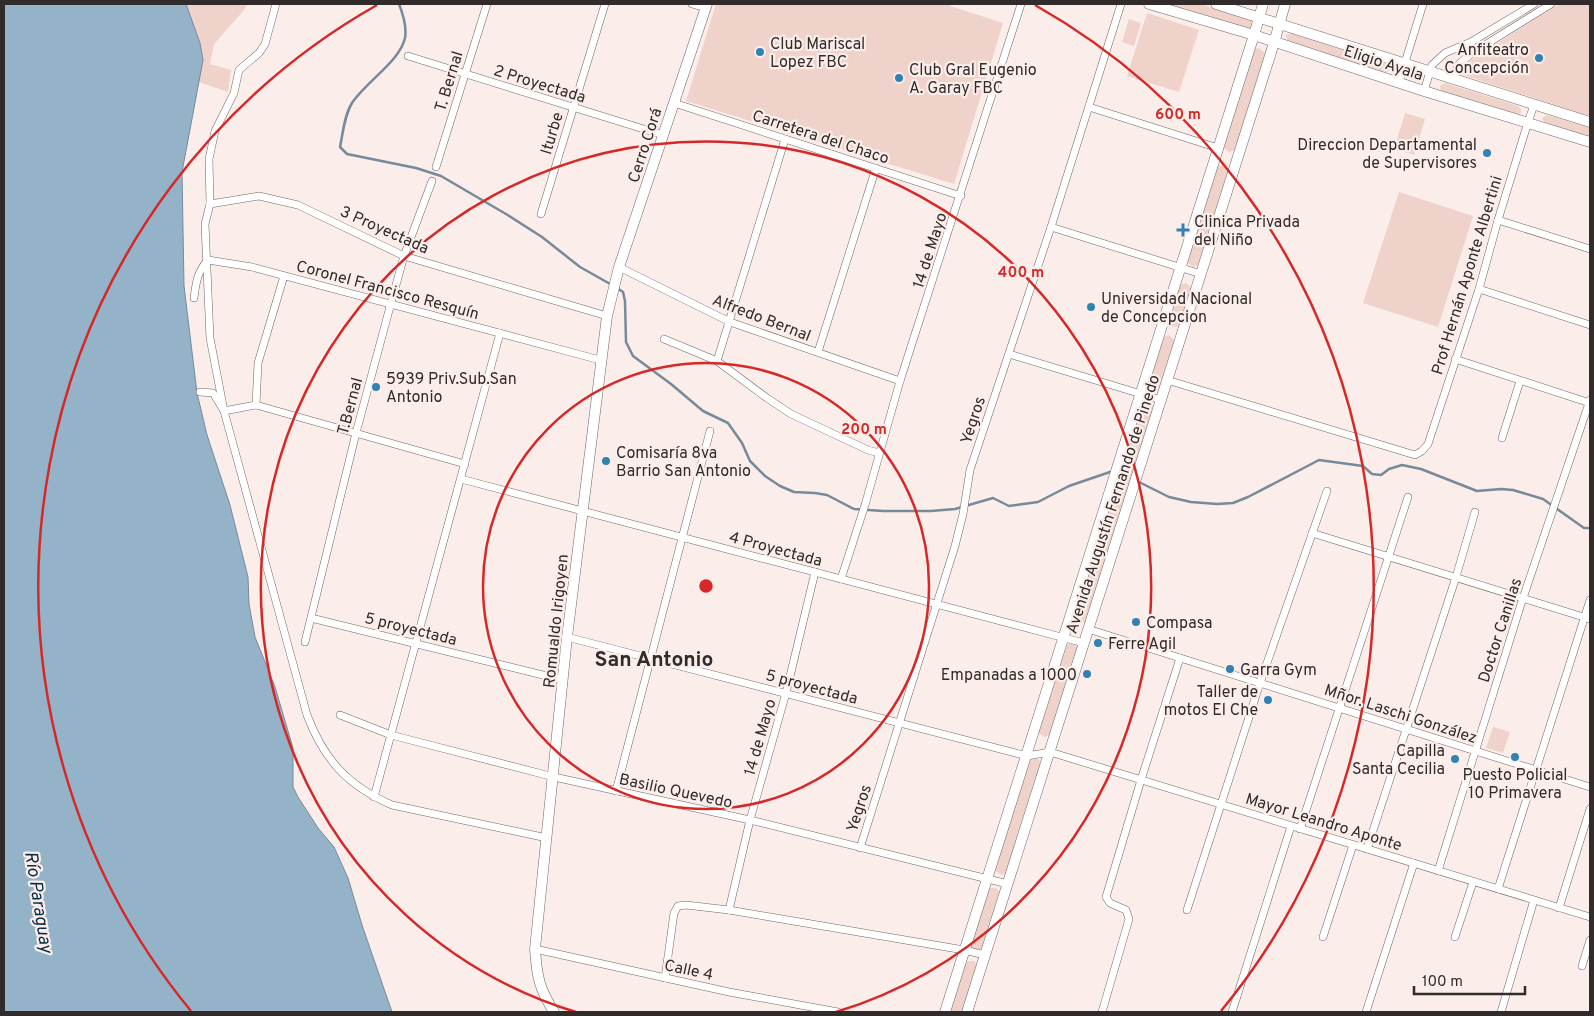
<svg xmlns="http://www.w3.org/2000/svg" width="1594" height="1016" viewBox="0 0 1594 1016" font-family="Overpass,sans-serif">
<rect width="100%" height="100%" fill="#fbede9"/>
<g fill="#efd2c9">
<path d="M 186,4 L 247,4 L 244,10 L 214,44 L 210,64 L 231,70 L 228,92 L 199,82 L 203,60 L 200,43 Z"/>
<path d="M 716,4 L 951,4 L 950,6 L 1003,23 L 954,184 L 686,101 Z"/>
<path d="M 1165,4 L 1200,4 L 1252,20 L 1252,27 L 1250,29 Z"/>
<path d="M 1559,4 L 1590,4 L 1590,116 L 1460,74 L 1459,72 L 1460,68 L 1468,62 Z"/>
<path d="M 1147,13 L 1199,30 L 1179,92 L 1127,76 Z"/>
<path d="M 1129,19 L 1141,23 L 1134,46 L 1122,42 Z"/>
<path d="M 1292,33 L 1386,64 L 1389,67 L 1389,71 L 1385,73 L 1287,41 L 1286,35 Z"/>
<path d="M 1259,48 L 1265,53 L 1235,150 L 1229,152 L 1223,147 L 1254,49 Z"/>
<path d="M 1445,83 L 1518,106 L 1521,109 L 1521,113 L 1517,115 L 1441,91 L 1440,86 Z"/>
<path d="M 1405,113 L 1425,119 L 1414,155 L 1394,149 Z"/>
<path d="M 1547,115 L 1590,128 L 1590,137 L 1545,123 L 1542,118 Z"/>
<path d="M 1222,165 L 1228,170 L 1198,265 L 1193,267 L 1187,262 L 1217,167 Z"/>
<path d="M 1399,192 L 1473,216 L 1438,327 L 1363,303 Z"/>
<path d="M 1186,283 L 1192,289 L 1180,326 L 1172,327 L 1169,323 L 1180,285 Z"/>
<path d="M 1169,335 L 1175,341 L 1159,391 L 1153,393 L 1147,387 L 1164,337 Z"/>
<path d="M 1148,400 L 1152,403 L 1153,408 L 1087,622 L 1079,623 L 1076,619 L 1143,402 Z"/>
<path d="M 1070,643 L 1075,644 L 1078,648 L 1050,735 L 1044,737 L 1038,732 L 1067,645 Z"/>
<path d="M 1493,727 L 1510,732 L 1503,753 L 1486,748 Z"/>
<path d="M 1033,759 L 1038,759 L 1042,764 L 1007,873 L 1001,875 L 995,870 L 1030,761 Z"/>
<path d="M 991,888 L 996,888 L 999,892 L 981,949 L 978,951 L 971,948 L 970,945 L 988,889 Z"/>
<path d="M 969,961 L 974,961 L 977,965 L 962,1012 L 950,1012 L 966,962 Z"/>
</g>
<path fill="#95b3c8" stroke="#778a99" d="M 4,4 L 186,4 L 200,43 L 203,60 L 182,172 L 184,286 L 197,393 L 207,435 L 230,505 L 248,577 L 249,604 L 255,637 L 275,687 L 293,748 L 293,787 L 298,797 L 318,828 L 334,847 L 348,878 L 362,925 L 392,1012 L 4,1012 Z"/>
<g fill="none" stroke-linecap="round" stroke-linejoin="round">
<g stroke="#778a99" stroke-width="2.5">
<path d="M 399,4 C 403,14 407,26 405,38 C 400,61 366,82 352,103 C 344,116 343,133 340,147 L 347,154 L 416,168 L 441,176 L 506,214 L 542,237 L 580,267 L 612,285"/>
<path d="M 617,288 L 623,292 L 625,301 L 626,342 L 633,356 L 671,384 L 703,411 L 728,423 L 742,443 L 750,461 L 765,476 L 780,486 L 794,492 L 815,493 L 827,495 L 854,509 L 883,511 L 931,511 L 955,509 L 993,498 L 1009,506 L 1038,502 L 1069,486 L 1110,472"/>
<path d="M 1121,476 L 1128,478"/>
<path d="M 1139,482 L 1169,497 L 1191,502 L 1217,504 L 1233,503 L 1248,497 L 1319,460 L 1363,466 L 1372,474 L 1381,475 L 1389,469 L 1402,465 L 1421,469 L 1477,491 L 1501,489 L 1513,490 L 1543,499 L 1584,528 L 1590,528"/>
</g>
<g stroke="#716663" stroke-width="8">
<g id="street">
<path d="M 276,4 L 265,44 L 259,53 L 239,70 L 234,93 L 215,131 L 209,159 L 210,204 L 205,224 L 210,338 L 224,411 L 256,405 L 465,464"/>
<path d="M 692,4 L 706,8"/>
<path d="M 408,56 L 663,135"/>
<path d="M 1454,79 L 1456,70 L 1459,64 L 1472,53 L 1551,4"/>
<path d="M 1399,82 L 1423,4"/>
<path d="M 1424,91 L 1432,65 L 1445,53 L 1471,42 L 1534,4"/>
<path d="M 674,103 L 961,196"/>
<path d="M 1089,107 L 1218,148"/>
<path d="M 436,167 L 487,4"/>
<path d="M 210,204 L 259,196 L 298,205 L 404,256 L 607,316"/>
<path d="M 541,214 L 605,4"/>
<path d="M 1498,220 L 1590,249"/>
<path d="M 1051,227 L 1201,274"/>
<path d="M 619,267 L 730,322 L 900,381"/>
<path d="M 1479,289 L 1590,325"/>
<path d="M 194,298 C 196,283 197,272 208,260 L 252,267 L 600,360"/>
<path d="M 664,339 L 717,361 L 767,398 L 791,414 L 868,450 L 879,453"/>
<path d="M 818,352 L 876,168"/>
<path d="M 1009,354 L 1161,400"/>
<path d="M 1455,359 L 1590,403"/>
<path d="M 717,361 L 785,139"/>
<path d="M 1167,380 L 1415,455 L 1422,451 L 1428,444 L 1479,289 L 1498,220 L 1528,122 L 1534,105"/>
<path d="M 200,392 L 213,393 L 224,411 L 307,715 C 324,760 348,786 392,805 L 547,838"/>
<path d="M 256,405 L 258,363 L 284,276"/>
<path d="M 1502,438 L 1520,381"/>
<path d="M 461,479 L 1084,643"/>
<path d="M 1312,533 L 1590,619"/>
<path d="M 841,579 L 865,505 L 900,381 L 1021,4"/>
<path d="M 311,618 L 563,680"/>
<path d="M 1088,629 L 1590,787"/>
<path d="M 567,637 L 1027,756 L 1050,752 L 1590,917"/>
<path d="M 305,642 L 356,433 L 391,303 L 404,256 L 432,181"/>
<path d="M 340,715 L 391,735 L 554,777 L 750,820 L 1008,884"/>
<path d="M 616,791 L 710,431"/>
<path d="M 374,797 L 500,333"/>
<path d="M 1300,829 L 1408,497"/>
<path d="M 860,848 L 955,546 L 963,514 L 970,470 L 1051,227 L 1121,4"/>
<path d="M 1367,849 L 1456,577 L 1475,512"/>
<path d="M 1438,871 L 1521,604 L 1590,400"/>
<path d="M 1498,889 L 1590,600"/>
<path d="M 1559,908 L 1590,809"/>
<path d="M 729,910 L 750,820 L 786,693 L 815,572"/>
<path d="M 1187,910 L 1260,683 L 1327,491"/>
<path d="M 1323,937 L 1353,845"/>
<path d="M 1455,937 L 1473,882"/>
<path d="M 535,949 L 729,992 L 838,1012"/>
<path d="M 1582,966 L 1590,940"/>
<path d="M 665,978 L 674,913 L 678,906 L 686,905 L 729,910 L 964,950 L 985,955"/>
<path d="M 1102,1012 L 1129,919 L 1126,910 L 1110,903 L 1106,897 L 1141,780 L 1180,658"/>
<path d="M 1232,1012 L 1291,826"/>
<path d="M 1366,1012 L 1414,863"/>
<path d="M 1501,1012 L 1534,900"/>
</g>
</g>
<g stroke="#716663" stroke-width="11">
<g id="secondary">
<path d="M 1149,4 L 1254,35 L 1424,91 L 1590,142"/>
<path d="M 1216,4 L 1590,122"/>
<path d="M 554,1012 C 539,988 537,977 535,949 L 567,637 L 607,316 L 619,267 L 707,4"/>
<path d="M 945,1012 L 1254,35 L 1263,4"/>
<path d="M 967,1012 L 1274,43 L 1285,4"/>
</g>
</g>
<use href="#street" stroke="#fff" stroke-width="7"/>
<use href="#secondary" stroke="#fff" stroke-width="10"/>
</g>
<g fill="none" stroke="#d62828" stroke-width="2.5">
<circle cx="706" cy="586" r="223"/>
<path d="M576 1012A445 445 0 1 1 836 1012"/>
<path d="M191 1011A668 668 0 0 1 377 5M1035 5A668 668 0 0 1 1221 1011"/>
</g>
<g fill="#3182b3" stroke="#fbede9" stroke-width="2">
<circle cx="760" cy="52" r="5"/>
<circle cx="1539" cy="58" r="5"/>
<circle cx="899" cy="78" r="5"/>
<circle cx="1487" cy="153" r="5"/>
<path d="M1180.5 222.5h5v5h5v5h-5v5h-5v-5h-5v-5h5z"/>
<circle cx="1091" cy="307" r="5"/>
<circle cx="376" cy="387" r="5"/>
<circle cx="606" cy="461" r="5"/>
<circle cx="1136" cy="622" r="5"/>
<circle cx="1098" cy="643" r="5"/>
<circle cx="1230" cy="669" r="5"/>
<circle cx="1087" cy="674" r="5"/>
<circle cx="1268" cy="700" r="5"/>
<circle cx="1515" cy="757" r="5"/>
<circle cx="1455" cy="759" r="5"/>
</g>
<g text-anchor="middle" stroke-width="4.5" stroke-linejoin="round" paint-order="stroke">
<g font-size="16" fill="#312c2b" stroke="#fbede9" text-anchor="start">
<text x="770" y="49">Club Mariscal<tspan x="770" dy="18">Lopez FBC</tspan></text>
<text x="1529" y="55" text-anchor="end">Anfiteatro<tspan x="1529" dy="18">Concepción</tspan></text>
<text x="909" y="75">Club Gral Eugenio<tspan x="909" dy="18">A. Garay FBC</tspan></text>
<text x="1477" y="150" text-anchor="end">Direccion Departamental<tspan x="1477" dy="18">de Supervisores</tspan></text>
<text x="1194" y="227">Clinica Privada<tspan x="1194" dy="18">del Niño</tspan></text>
<text x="1101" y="304">Universidad Nacional<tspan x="1101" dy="18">de Concepcion</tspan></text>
<text x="386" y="384">5939 Priv.Sub.San<tspan x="386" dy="18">Antonio</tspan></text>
<text x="616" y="458">Comisaría 8va<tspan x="616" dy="18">Barrio San Antonio</tspan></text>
<text x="1146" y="628">Compasa</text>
<text x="1108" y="649">Ferre Agil</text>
<text x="1240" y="675">Garra Gym</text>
<text x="1077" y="680" text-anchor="end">Empanadas a 1000</text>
<text x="1258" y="697" text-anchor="end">Taller de<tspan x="1258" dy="18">motos El Che</tspan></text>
<text x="1445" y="756" text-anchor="end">Capilla<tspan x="1445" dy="18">Santa Cecilia</tspan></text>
<text x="1515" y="780" text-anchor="middle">Puesto Policial<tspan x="1515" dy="18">10 Primavera</tspan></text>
</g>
<g font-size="16" fill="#312c2b" stroke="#fbede9">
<text transform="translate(1384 62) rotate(18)" y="6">Eligio Ayala</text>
<text transform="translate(448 81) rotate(-73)" y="6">T. Bernal</text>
<text transform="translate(540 83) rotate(17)" y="6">2 Proyectada</text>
<text transform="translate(551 133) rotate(-73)" y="6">Iturbe</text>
<text transform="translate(821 136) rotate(18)" y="6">Carretera del Chaco</text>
<text transform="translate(644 145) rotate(-72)" y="6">Cerro Corá</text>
<text transform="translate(385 229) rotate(24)" y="6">3 Proyectada</text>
<text transform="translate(929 250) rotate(-72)" y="6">14 de Mayo</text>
<text transform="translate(1466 275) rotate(-73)" y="6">Prof Hernán Aponte Albertini</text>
<text transform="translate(388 289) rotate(15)" y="6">Coronel Francisco Resquín</text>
<text transform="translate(762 317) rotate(21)" y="6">Alfredo Bernal</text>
<text transform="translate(349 406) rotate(-75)" y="6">T.Bernal</text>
<text transform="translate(972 420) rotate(-72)" y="6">Yegros</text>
<text transform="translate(1112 504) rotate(-72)" y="6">Avenida Augustín Fernando de Pinedo</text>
<text transform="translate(776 548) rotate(15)" y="6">4 Proyectada</text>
<text transform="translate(555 621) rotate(-84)" y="6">Romualdo Irigoyen</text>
<text transform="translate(411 628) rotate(14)" y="6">5 proyectada</text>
<text transform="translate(1499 630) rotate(-72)" y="6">Doctor Canillas</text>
<text transform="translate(812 686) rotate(15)" y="6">5 proyectada</text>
<text transform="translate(1401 713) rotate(18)" y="6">Mñor. Laschi González</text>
<text transform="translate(759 737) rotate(-74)" y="6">14 de Mayo</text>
<text transform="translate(676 790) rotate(12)" y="6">Basilio Quevedo</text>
<text transform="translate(858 808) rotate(-72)" y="6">Yegros</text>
<text transform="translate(1324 821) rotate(17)" y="6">Mayor Leandro Aponte</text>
<text transform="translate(689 969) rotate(12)" y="6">Calle 4</text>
</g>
<g font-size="18" font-style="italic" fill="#042d44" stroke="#fbede9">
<text transform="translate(39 902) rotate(81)" y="6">Río Paraguay</text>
</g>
<g font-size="21" font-weight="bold" fill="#312c2b" stroke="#fbede9">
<text x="654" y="666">San Antonio</text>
</g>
</g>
<circle cx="706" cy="586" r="8" fill="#d62828" stroke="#fbede9" stroke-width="2.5"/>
<g font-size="15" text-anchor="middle" font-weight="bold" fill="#d62828" stroke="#fbede9" stroke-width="4.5" stroke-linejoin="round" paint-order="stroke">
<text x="1178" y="119">600 m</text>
<text x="1021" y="277">400 m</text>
<text x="864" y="434">200 m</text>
</g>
<rect width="1594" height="1016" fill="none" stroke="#312c2b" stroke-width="10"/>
<path d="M1414 986v8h111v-8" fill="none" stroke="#312c2b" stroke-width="2.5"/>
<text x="1422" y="986" font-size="15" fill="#312c2b" stroke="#fbede9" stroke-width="4" paint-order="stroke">100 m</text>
</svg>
